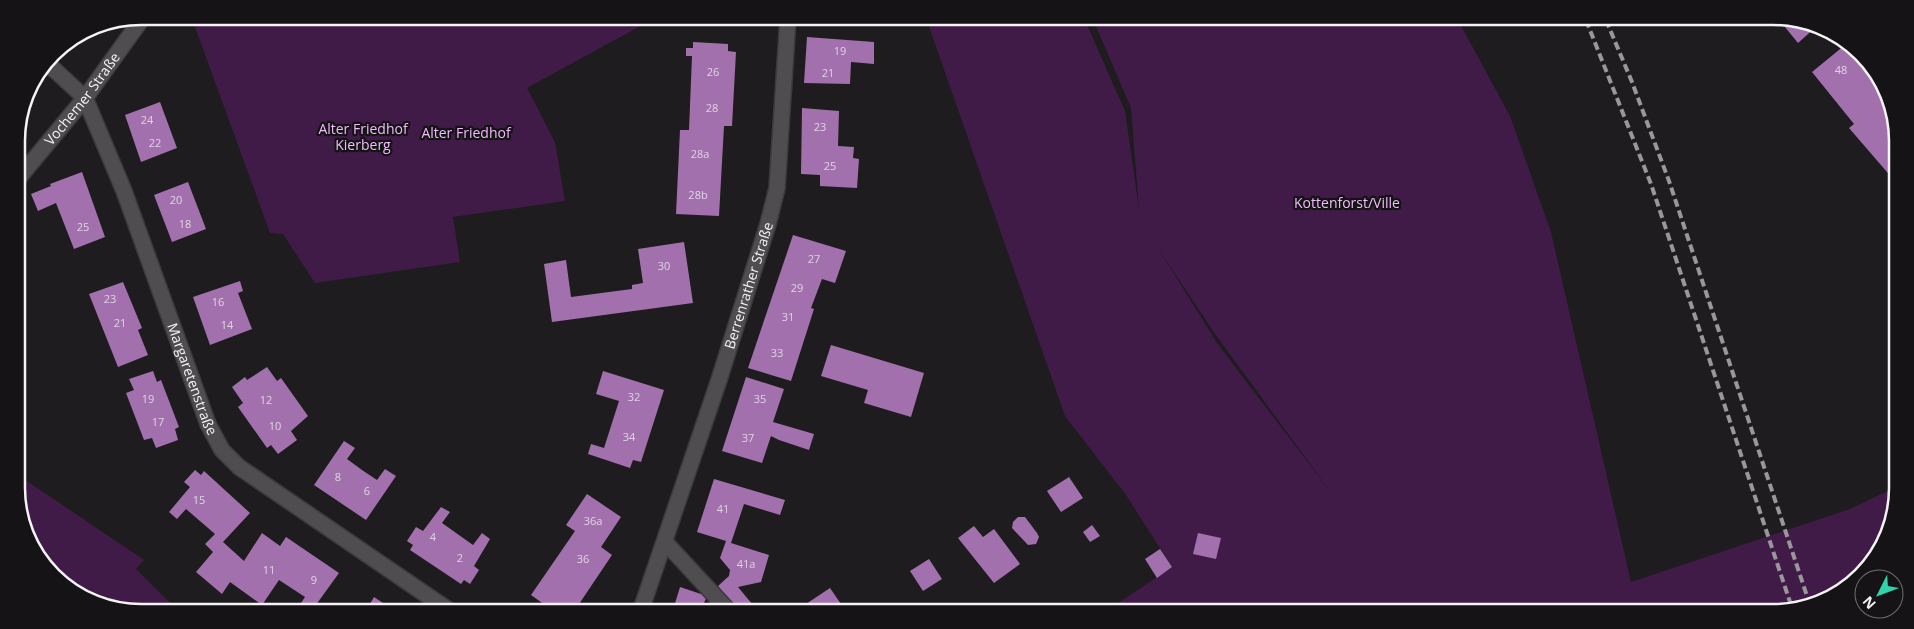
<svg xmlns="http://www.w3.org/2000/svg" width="1914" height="629" viewBox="0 0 1914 629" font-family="'Open Sans',sans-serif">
<rect width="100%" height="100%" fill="#1e1c1e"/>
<g fill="#401b48" fill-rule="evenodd">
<path d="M 191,16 L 655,18 L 527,88 L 555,142 L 565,201 L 453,217 L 460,262 L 315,283 L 283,234 L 270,233 Z"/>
<path d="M 926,18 L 1081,19 L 1088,27 L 1125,111 L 1139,209 L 1131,108 L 1095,24 L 1105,19 L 1458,20 L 1510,116 L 1551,232 L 1631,582 L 1850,509 L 1894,488 L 1893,521 L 1877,558 L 1849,587 L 1781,612 L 1106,611 L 1172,567 L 1126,495 L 1065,416 ZM 1158,248 L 1215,334 L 1332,494 L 1217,343 Z"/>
<path d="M 18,475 L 144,560 L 136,569 L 176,609 L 108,608 L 47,571 L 19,512 Z"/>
</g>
<g fill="#a271ad">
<path d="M 1780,21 L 1806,21 L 1816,27 L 1798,43 Z"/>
<path d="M 807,37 L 874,42 L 874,64 L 851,62 L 850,84 L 804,83 Z"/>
<path d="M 693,42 L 728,44 L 728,51 L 736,52 L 732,126 L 724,126 L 719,216 L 676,214 L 680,130 L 689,130 L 692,56 L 686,56 L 686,48 L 693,48 Z"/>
<path d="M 1845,45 L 1867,58 L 1895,117 L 1895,177 L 1893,179 L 1849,128 L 1854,124 L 1812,72 Z"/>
<path d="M 160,102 L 177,148 L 141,162 L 125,115 Z"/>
<path d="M 802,108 L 839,111 L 838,146 L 854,147 L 853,158 L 859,159 L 857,188 L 820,186 L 820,175 L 801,174 Z"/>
<path d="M 82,172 L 105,237 L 74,249 L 56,203 L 38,211 L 31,194 L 51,186 L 50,184 Z"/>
<path d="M 188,182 L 206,229 L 172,242 L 154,195 Z"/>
<path d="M 793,235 L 846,251 L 835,283 L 822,279 L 811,308 L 814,309 L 791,381 L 748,368 Z"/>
<path d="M 684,242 L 693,303 L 552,322 L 544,264 L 566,260 L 571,297 L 632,289 L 632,285 L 643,283 L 638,249 Z"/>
<path d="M 17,267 L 26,291 L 17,294 Z"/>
<path d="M 240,281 L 243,291 L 238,293 L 252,329 L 210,345 L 193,297 Z"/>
<path d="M 123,282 L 142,328 L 138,330 L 148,355 L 118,367 L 89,294 Z"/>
<path d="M 831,345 L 924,373 L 911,417 L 864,403 L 868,390 L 821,376 Z"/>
<path d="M 267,367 L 277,381 L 281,378 L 308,416 L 291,431 L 297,440 L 278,454 L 271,445 L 267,448 L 238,407 L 243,403 L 232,387 L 245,377 L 247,380 Z"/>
<path d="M 153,371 L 157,382 L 161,380 L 179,427 L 175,429 L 178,440 L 156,448 L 152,438 L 144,440 L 126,393 L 134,390 L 129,379 Z"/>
<path d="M 603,371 L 664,390 L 641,462 L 633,460 L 630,468 L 588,454 L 591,444 L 604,448 L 619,401 L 596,394 Z"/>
<path d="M 746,377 L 784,389 L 773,422 L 814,434 L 809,450 L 779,440 L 771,436 L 762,463 L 722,451 Z"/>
<path d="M 344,441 L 355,448 L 347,459 L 362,470 L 377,480 L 385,469 L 396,476 L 366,520 L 314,485 Z"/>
<path d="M 195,470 L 201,475 L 204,471 L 250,513 L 223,542 L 244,561 L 262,533 L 280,546 L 286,537 L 339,573 L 313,609 L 297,609 L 305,597 L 279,580 L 262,605 L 230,582 L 222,594 L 196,572 L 213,552 L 205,544 L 215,534 L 186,509 L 177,519 L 169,512 L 190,487 L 184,482 Z"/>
<path d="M 1069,477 L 1083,498 L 1061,512 L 1047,491 Z"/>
<path d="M 714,479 L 785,500 L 780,515 L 744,504 L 731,543 L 769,555 L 761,582 L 738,587 L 757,610 L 738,610 L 718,586 L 729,576 L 730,570 L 720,558 L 726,541 L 697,532 Z"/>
<path d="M 587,494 L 621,517 L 601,547 L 612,555 L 575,610 L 552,610 L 531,595 L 575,531 L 566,525 Z"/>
<path d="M 441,507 L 450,512 L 442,523 L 473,545 L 482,533 L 490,539 L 474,566 L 479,570 L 470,584 L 464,580 L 461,584 L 410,550 L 413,545 L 407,541 L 416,527 L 423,531 Z"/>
<path d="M 1018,517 L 1025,517 L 1037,533 L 1039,537 L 1036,544 L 1028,545 L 1012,528 L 1013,522 Z"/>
<path d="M 1092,525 L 1100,536 L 1090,542 L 1083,532 Z"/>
<path d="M 974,526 L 983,537 L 994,529 L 1020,564 L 994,583 L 958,538 Z"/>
<path d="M 1198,533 L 1221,538 L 1216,559 L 1193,554 Z"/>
<path d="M 1160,549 L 1172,567 L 1157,578 L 1145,559 Z"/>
<path d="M 929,559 L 942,579 L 923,591 L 910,571 Z"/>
<path d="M 680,587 L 707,596 L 704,603 L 709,605 L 707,610 L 673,610 Z"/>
<path d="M 830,588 L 845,610 L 797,610 Z"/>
<path d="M 374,597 L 392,609 L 367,609 Z"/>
</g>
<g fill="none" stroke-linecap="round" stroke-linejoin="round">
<g stroke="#3c3a3c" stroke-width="18">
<g id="lane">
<path id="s1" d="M 17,180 L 85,98 L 144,16"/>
<path d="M 665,542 L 728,610"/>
</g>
</g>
<g stroke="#3c3a3c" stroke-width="18">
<g id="street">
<path id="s2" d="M 46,62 L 85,98 L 124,191 L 208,424 L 222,450 L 239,467 L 447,609"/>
<path id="s3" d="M 641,610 L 719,380 L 768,224 L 777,188 L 788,18"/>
</g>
</g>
<use href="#lane" stroke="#4f4d50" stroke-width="15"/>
<use href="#street" stroke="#4f4d50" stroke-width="15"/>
<g stroke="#999799" stroke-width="4" stroke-dasharray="8 4" stroke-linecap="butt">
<path d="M 1586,20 L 1651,184 L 1792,608"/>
<path d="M 1606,20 L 1632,82 L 1669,181 L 1809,602"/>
</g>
</g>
<g text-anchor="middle" stroke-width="4.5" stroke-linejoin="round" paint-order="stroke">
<g font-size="11" fill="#e0d2e3">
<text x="840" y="55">19</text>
<text x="1841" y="74">48</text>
<text x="713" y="76">26</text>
<text x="828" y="77">21</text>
<text x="712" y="112">28</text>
<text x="147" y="124">24</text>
<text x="820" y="131">23</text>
<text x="155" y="147">22</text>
<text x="700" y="158">28a</text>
<text x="830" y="170">25</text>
<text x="698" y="199">28b</text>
<text x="176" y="204">20</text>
<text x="185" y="228">18</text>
<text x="83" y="231">25</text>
<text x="814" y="263">27</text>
<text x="664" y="270">30</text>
<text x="797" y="292">29</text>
<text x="110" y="303">23</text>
<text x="218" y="306">16</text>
<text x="788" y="321">31</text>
<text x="120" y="327">21</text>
<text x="227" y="329">14</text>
<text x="777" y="357">33</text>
<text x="634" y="401">32</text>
<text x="148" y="403">19</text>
<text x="760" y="403">35</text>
<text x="266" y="404">12</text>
<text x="158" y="426">17</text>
<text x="275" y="430">10</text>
<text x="629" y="441">34</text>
<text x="748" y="442">37</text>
<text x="338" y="481">8</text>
<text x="367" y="495">6</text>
<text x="199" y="504">15</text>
<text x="723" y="513">41</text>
<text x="593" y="525">36a</text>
<text x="433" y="541">4</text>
<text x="460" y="562">2</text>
<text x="583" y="563">36</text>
<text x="746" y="568">41a</text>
<text x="269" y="574">11</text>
<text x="314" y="584">9</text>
</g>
<g font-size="14" fill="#f5f3f5" stroke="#151315">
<text dy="5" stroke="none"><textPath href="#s1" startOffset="104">Vochemer Straße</textPath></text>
<text dy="5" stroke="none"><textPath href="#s3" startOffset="342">Berrenrather Straße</textPath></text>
<text dy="5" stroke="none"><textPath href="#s2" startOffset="354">Margaretenstraße</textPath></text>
</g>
<g font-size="14" fill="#f1bbfd" stroke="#151315">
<text x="363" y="134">Alter Friedhof<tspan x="363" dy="16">Kierberg</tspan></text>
<text x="466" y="138">Alter Friedhof</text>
<text x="1347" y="208">Kottenforst/Ville</text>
</g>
</g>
<path d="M0 0H1914V629H0ZM141 25H1773A116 116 0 0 1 1889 141V488A116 116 0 0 1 1773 604H141A116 116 0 0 1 25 488V141A116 116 0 0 1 141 25Z" fill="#151315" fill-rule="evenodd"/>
<path fill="none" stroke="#f5f3f5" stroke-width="2.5" d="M141 25H1773A116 116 0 0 1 1889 141V488A116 116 0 0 1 1773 604H141A116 116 0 0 1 25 488V141A116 116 0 0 1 141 25Z"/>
<g transform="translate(1879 594) rotate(228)"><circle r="24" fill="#151315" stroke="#6f6d6f"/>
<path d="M0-4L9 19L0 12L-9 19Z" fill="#30d4aa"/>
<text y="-8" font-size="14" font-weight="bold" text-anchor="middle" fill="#f5f3f5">N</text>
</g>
</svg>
